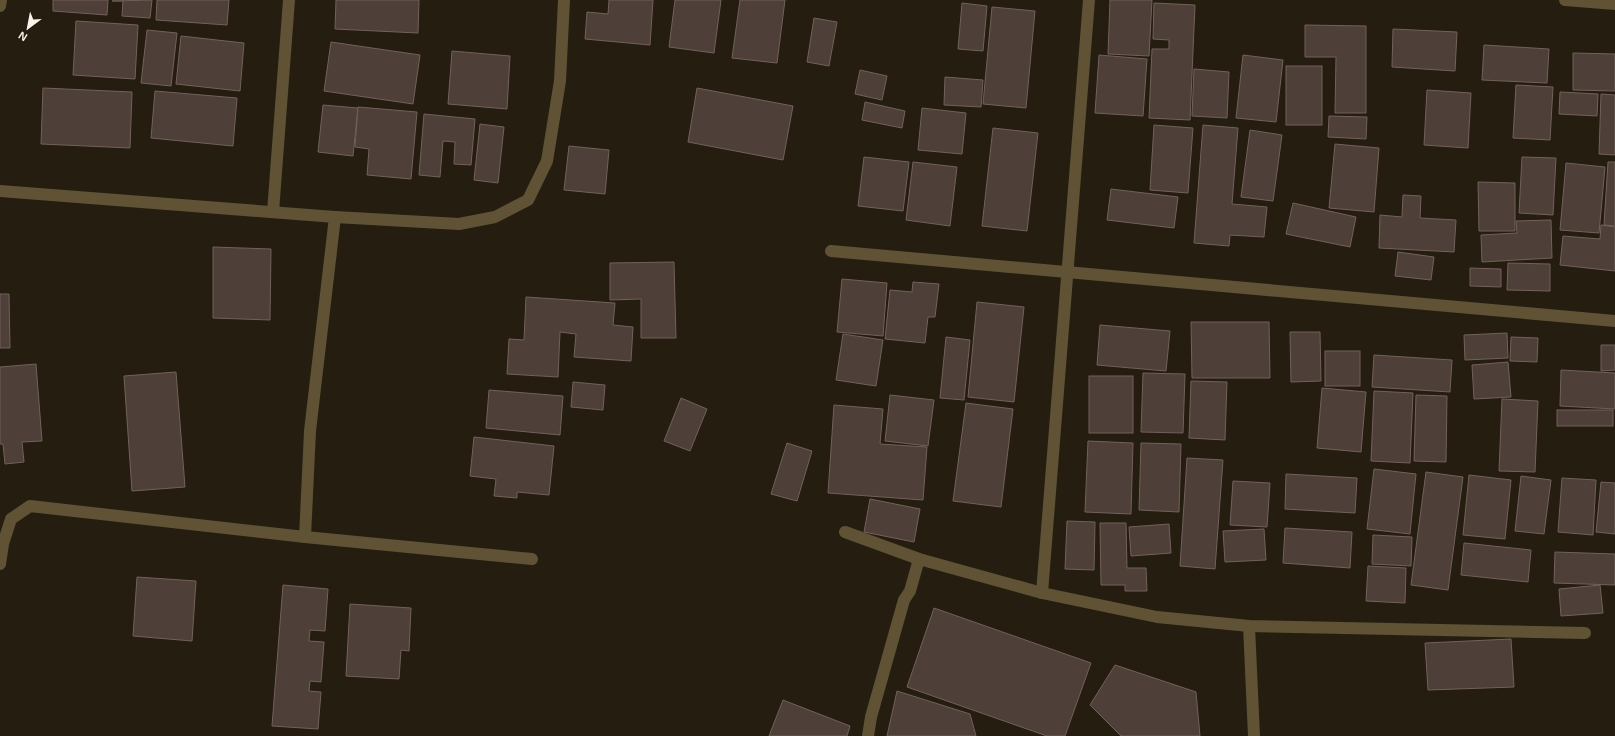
<svg xmlns="http://www.w3.org/2000/svg" width="1615" height="736" viewBox="0 0 1615 736" font-family="Arial,sans-serif">
<rect width="100%" height="100%" fill="#251d10"/>
<g fill="#4f3f39" stroke="#73615b">
<path d="M 53,0 L 108,0 L 107,15 L 53,11 Z"/>
<path d="M 152,0 L 150,18 L 122,16 L 123,1 L 112,1 Z"/>
<path d="M 157,0 L 229,0 L 227,25 L 156,20 Z"/>
<path d="M 336,0 L 419,0 L 418,33 L 335,29 Z"/>
<path d="M 609,0 L 653,0 L 650,45 L 585,39 L 587,12 L 608,14 Z"/>
<path d="M 675,0 L 721,0 L 714,53 L 669,47 Z"/>
<path d="M 740,0 L 785,0 L 777,63 L 732,58 Z"/>
<path d="M 1110,0 L 1152,0 L 1149,56 L 1108,54 Z"/>
<path d="M 962,3 L 987,6 L 983,51 L 958,49 Z"/>
<path d="M 1154,3 L 1195,5 L 1190,120 L 1149,118 L 1152,49 L 1169,49 L 1169,40 L 1153,39 Z"/>
<path d="M 992,7 L 1035,11 L 1026,108 L 983,104 Z"/>
<path d="M 814,18 L 837,22 L 829,66 L 807,62 Z"/>
<path d="M 76,21 L 138,25 L 135,79 L 73,75 Z"/>
<path d="M 1305,25 L 1366,26 L 1366,113 L 1335,113 L 1336,57 L 1305,57 Z"/>
<path d="M 1393,29 L 1457,32 L 1455,71 L 1392,67 Z"/>
<path d="M 147,30 L 177,33 L 171,86 L 141,83 Z"/>
<path d="M 181,36 L 244,43 L 240,91 L 176,84 Z"/>
<path d="M 331,42 L 420,55 L 413,104 L 324,91 Z"/>
<path d="M 1484,45 L 1549,49 L 1547,83 L 1482,80 Z"/>
<path d="M 452,51 L 510,56 L 507,109 L 448,104 Z"/>
<path d="M 1573,53 L 1615,54 L 1615,91 L 1573,90 Z"/>
<path d="M 1099,55 L 1147,59 L 1143,116 L 1095,113 Z"/>
<path d="M 1243,55 L 1283,60 L 1276,122 L 1236,118 Z"/>
<rect x="1286" y="66" width="36" height="59"/>
<path d="M 1194,69 L 1229,72 L 1227,118 L 1192,116 Z"/>
<path d="M 860,70 L 887,76 L 882,100 L 855,94 Z"/>
<path d="M 945,77 L 983,80 L 981,107 L 944,105 Z"/>
<path d="M 1516,85 L 1553,87 L 1550,140 L 1513,138 Z"/>
<path d="M 43,88 L 132,92 L 130,148 L 41,144 Z"/>
<path d="M 697,88 L 793,106 L 783,160 L 688,142 Z"/>
<path d="M 1427,90 L 1471,93 L 1468,148 L 1424,145 Z"/>
<path d="M 155,91 L 237,98 L 233,146 L 151,138 Z"/>
<path d="M 1560,92 L 1598,94 L 1597,116 L 1559,114 Z"/>
<path d="M 1601,94 L 1615,95 L 1615,155 L 1599,154 Z"/>
<path d="M 865,102 L 905,111 L 902,128 L 862,120 Z"/>
<path d="M 323,105 L 358,108 L 353,156 L 318,152 Z"/>
<path d="M 358,107 L 417,112 L 411,179 L 367,175 L 369,149 L 355,147 Z"/>
<path d="M 922,108 L 966,113 L 962,154 L 918,150 Z"/>
<path d="M 424,114 L 475,119 L 471,165 L 454,164 L 455,142 L 443,141 L 440,177 L 419,175 Z"/>
<path d="M 1329,116 L 1367,117 L 1366,139 L 1328,137 Z"/>
<path d="M 480,124 L 504,127 L 498,183 L 474,180 Z"/>
<path d="M 1154,125 L 1193,128 L 1188,193 L 1150,190 Z"/>
<path d="M 1203,125 L 1238,128 L 1232,204 L 1267,207 L 1264,237 L 1230,235 L 1229,246 L 1194,243 Z"/>
<path d="M 993,128 L 1038,133 L 1027,231 L 982,226 Z"/>
<path d="M 1250,130 L 1282,135 L 1273,201 L 1241,197 Z"/>
<path d="M 1335,144 L 1379,148 L 1374,212 L 1329,208 Z"/>
<path d="M 569,146 L 609,150 L 605,194 L 564,190 Z"/>
<path d="M 864,157 L 909,162 L 903,211 L 858,206 Z"/>
<path d="M 1522,157 L 1556,158 L 1553,215 L 1519,213 Z"/>
<path d="M 913,162 L 957,167 L 950,226 L 906,220 Z"/>
<path d="M 1608,162 L 1615,162 L 1615,226 L 1604,225 Z"/>
<path d="M 1566,163 L 1605,167 L 1599,233 L 1560,230 Z"/>
<path d="M 1478,182 L 1515,183 L 1515,231 L 1479,231 Z"/>
<path d="M 1111,189 L 1178,197 L 1174,228 L 1107,220 Z"/>
<path d="M 1403,195 L 1421,196 L 1420,218 L 1456,220 L 1454,252 L 1379,248 L 1380,215 L 1402,217 Z"/>
<path d="M 1293,203 L 1356,217 L 1350,247 L 1286,234 Z"/>
<path d="M 1551,220 L 1552,258 L 1482,262 L 1481,235 L 1517,233 L 1516,221 Z"/>
<path d="M 1601,225 L 1615,227 L 1615,271 L 1560,265 L 1563,236 L 1600,239 Z"/>
<path d="M 213,247 L 271,249 L 270,320 L 213,318 Z"/>
<path d="M 1398,252 L 1434,257 L 1431,280 L 1395,276 Z"/>
<path d="M 674,262 L 676,338 L 641,338 L 641,299 L 610,300 L 610,263 Z"/>
<path d="M 1508,263 L 1550,264 L 1550,291 L 1507,290 Z"/>
<path d="M 1470,268 L 1501,269 L 1501,287 L 1470,286 Z"/>
<path d="M 842,279 L 887,283 L 883,336 L 837,332 Z"/>
<path d="M 913,282 L 939,284 L 935,317 L 928,317 L 925,343 L 885,339 L 890,290 L 912,292 Z"/>
<path d="M 0,294 L 9,294 L 10,348 L 0,348 Z"/>
<path d="M 526,297 L 615,303 L 613,325 L 633,327 L 631,361 L 574,357 L 576,334 L 560,332 L 558,377 L 507,374 L 509,339 L 524,340 Z"/>
<path d="M 977,302 L 1024,307 L 1014,402 L 968,397 Z"/>
<path d="M 1191,322 L 1269,322 L 1270,378 L 1192,378 Z"/>
<path d="M 1100,325 L 1170,331 L 1166,371 L 1097,365 Z"/>
<path d="M 1290,332 L 1320,332 L 1321,381 L 1291,382 Z"/>
<path d="M 1507,333 L 1508,358 L 1465,360 L 1464,335 Z"/>
<path d="M 843,334 L 883,340 L 876,386 L 836,380 Z"/>
<path d="M 946,337 L 970,340 L 964,400 L 940,398 Z"/>
<path d="M 1511,337 L 1538,338 L 1537,362 L 1510,361 Z"/>
<path d="M 1601,345 L 1615,345 L 1615,370 L 1601,371 Z"/>
<rect x="1325" y="351" width="35" height="35"/>
<path d="M 1374,355 L 1452,360 L 1450,392 L 1372,387 Z"/>
<path d="M 1508,362 L 1511,397 L 1474,399 L 1472,365 Z"/>
<path d="M 36,364 L 42,441 L 22,442 L 24,462 L 5,464 L 3,444 L 0,444 L 0,367 Z"/>
<path d="M 1561,370 L 1615,373 L 1615,409 L 1560,406 Z"/>
<path d="M 176,372 L 185,487 L 132,491 L 124,376 Z"/>
<path d="M 1143,373 L 1185,374 L 1183,433 L 1141,432 Z"/>
<rect x="1089" y="376" width="44" height="57"/>
<path d="M 1191,381 L 1227,382 L 1225,440 L 1189,438 Z"/>
<path d="M 573,382 L 605,385 L 603,410 L 571,407 Z"/>
<path d="M 1322,388 L 1366,392 L 1361,452 L 1317,448 Z"/>
<path d="M 489,390 L 563,396 L 560,435 L 486,428 Z"/>
<path d="M 1374,391 L 1413,393 L 1410,463 L 1371,461 Z"/>
<path d="M 890,395 L 934,400 L 928,446 L 885,441 Z"/>
<path d="M 1416,395 L 1447,396 L 1446,462 L 1414,461 Z"/>
<path d="M 681,398 L 707,409 L 690,451 L 664,441 Z"/>
<path d="M 1502,399 L 1538,401 L 1535,472 L 1499,471 Z"/>
<path d="M 966,403 L 1013,409 L 1001,507 L 953,501 Z"/>
<path d="M 834,405 L 883,409 L 880,444 L 927,447 L 923,500 L 828,493 Z"/>
<rect x="1557" y="410" width="56" height="16"/>
<path d="M 474,437 L 554,446 L 549,495 L 517,492 L 517,498 L 494,496 L 496,479 L 470,476 Z"/>
<path d="M 1088,441 L 1133,443 L 1131,514 L 1085,512 Z"/>
<path d="M 787,443 L 812,451 L 797,501 L 771,494 Z"/>
<path d="M 1141,443 L 1181,444 L 1179,512 L 1139,510 Z"/>
<path d="M 1187,458 L 1223,460 L 1215,569 L 1180,566 Z"/>
<path d="M 1374,469 L 1416,474 L 1410,534 L 1367,529 Z"/>
<path d="M 1426,472 L 1463,477 L 1448,590 L 1411,585 Z"/>
<path d="M 1286,474 L 1357,478 L 1355,513 L 1285,509 Z"/>
<path d="M 1469,475 L 1511,480 L 1505,539 L 1463,535 Z"/>
<path d="M 1521,476 L 1551,480 L 1544,534 L 1515,531 Z"/>
<path d="M 1562,478 L 1596,480 L 1593,535 L 1558,532 Z"/>
<path d="M 1233,481 L 1270,483 L 1267,527 L 1230,525 Z"/>
<path d="M 1601,482 L 1615,483 L 1615,534 L 1596,532 Z"/>
<path d="M 870,499 L 920,509 L 914,542 L 864,532 Z"/>
<path d="M 1067,521 L 1095,522 L 1094,570 L 1065,569 Z"/>
<path d="M 1100,523 L 1126,523 L 1127,568 L 1146,568 L 1147,591 L 1125,591 L 1125,585 L 1101,585 Z"/>
<path d="M 1169,524 L 1171,553 L 1131,556 L 1129,527 Z"/>
<path d="M 1285,528 L 1352,532 L 1350,568 L 1283,563 Z"/>
<path d="M 1264,529 L 1266,560 L 1225,562 L 1223,531 Z"/>
<path d="M 1373,535 L 1412,537 L 1411,566 L 1372,564 Z"/>
<path d="M 1464,543 L 1531,550 L 1528,582 L 1461,575 Z"/>
<path d="M 1555,552 L 1615,554 L 1615,585 L 1554,583 Z"/>
<path d="M 1368,566 L 1406,568 L 1405,603 L 1366,601 Z"/>
<path d="M 137,577 L 196,581 L 192,641 L 133,636 Z"/>
<path d="M 283,585 L 328,589 L 325,631 L 310,630 L 309,641 L 324,642 L 321,682 L 310,681 L 309,691 L 321,692 L 318,729 L 272,726 Z"/>
<path d="M 1600,585 L 1603,613 L 1561,616 L 1559,589 Z"/>
<path d="M 350,604 L 411,608 L 409,651 L 401,650 L 399,679 L 346,676 Z"/>
<path d="M 934,608 L 1091,663 L 1065,736 L 1047,736 L 907,687 Z"/>
<path d="M 1511,639 L 1514,687 L 1428,690 L 1425,643 Z"/>
<path d="M 1115,665 L 1196,692 L 1200,736 L 1121,736 L 1090,705 Z"/>
<path d="M 897,691 L 970,714 L 976,736 L 887,736 Z"/>
<path d="M 783,700 L 850,726 L 847,736 L 769,736 Z"/>
</g>
<g fill="none" stroke-linecap="round" stroke-linejoin="round">
<path stroke="#605234" stroke-width="12" d="M 868,736 L 871,717 L 904,600 L 910,591 L 919,559"/>
<g stroke="#605234" stroke-width="12">
<path d="M 1565,0 L 1615,4"/>
<path d="M 0,6 L 1,0"/>
<path d="M 0,191 L 335,217 L 459,224 L 495,217 L 528,200 L 547,161 L 560,81 L 564,0"/>
<path d="M 273,212 L 289,0"/>
<path d="M 831,251 L 1615,321"/>
<path d="M 845,532 L 919,559 L 1042,593 L 1157,617 L 1249,626 L 1585,633"/>
<path d="M 305,537 L 310,431 L 335,217"/>
<path d="M 0,564 L 3,544 L 11,519 L 30,506 L 305,537 L 532,559"/>
<path d="M 1042,593 L 1089,0"/>
<path d="M 1249,626 L 1254,736"/>
</g>
</g>
<g transform="translate(28 28) rotate(212)" stroke="#251d10" stroke-width="3" paint-order="stroke">
<path d="M0-3L7 15L0 10L-7 15Z" fill="#f9f4eb"/>
<text y="-6" font-size="11" font-weight="bold" text-anchor="middle" fill="#f9f4eb">N</text>
</g>
</svg>
